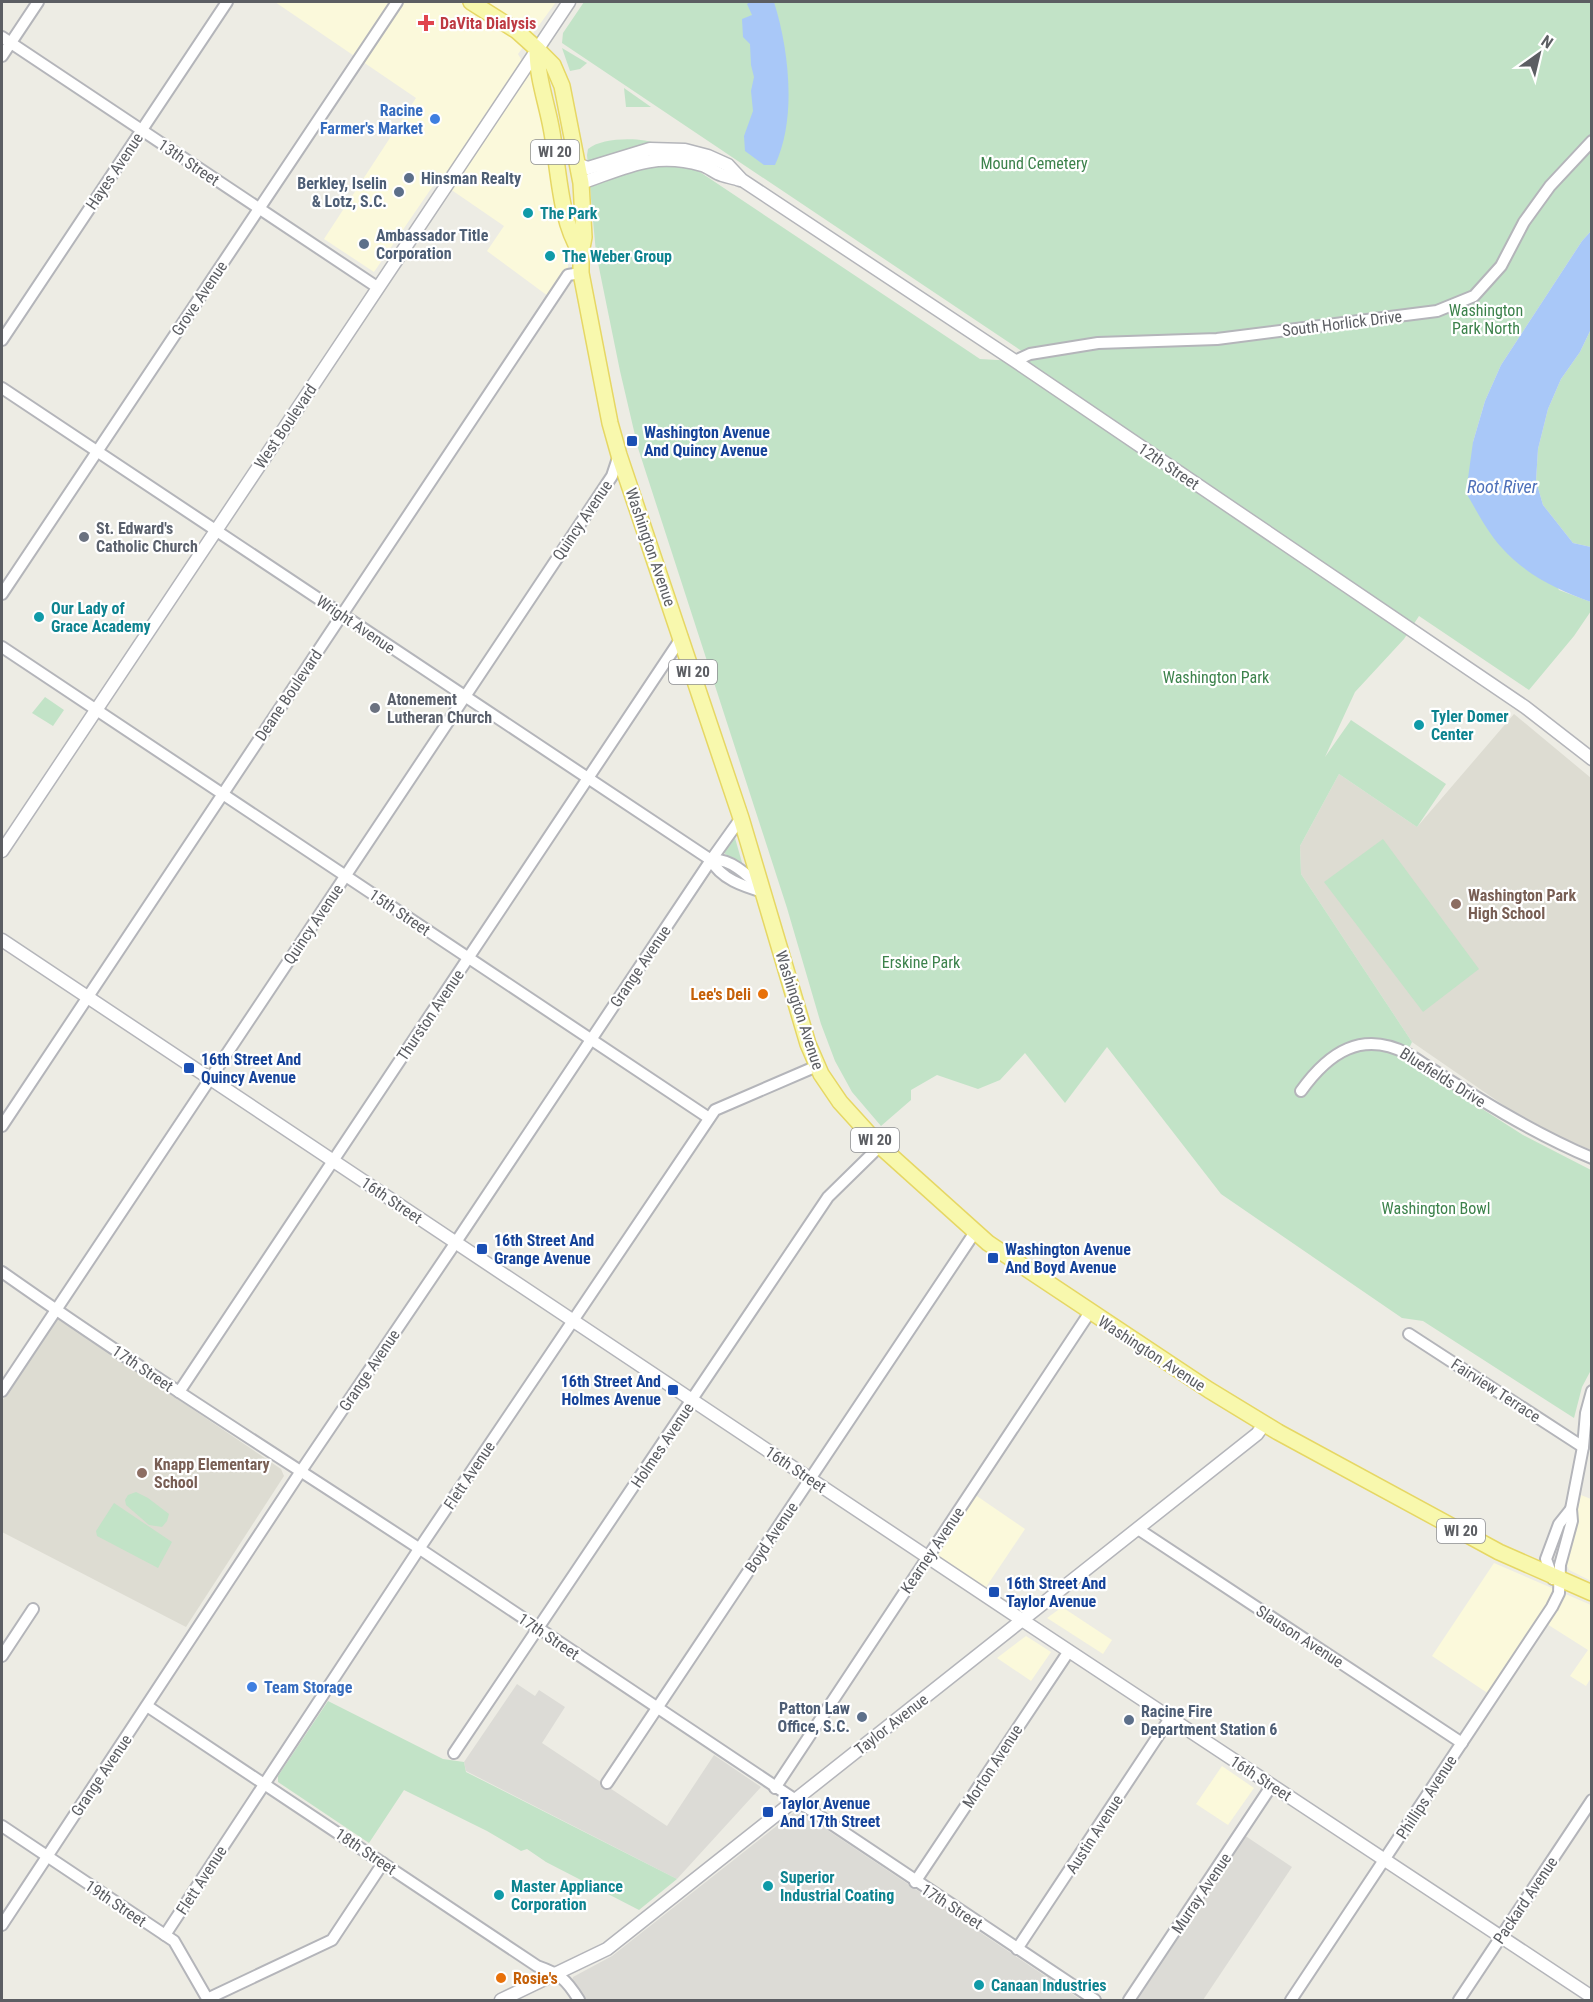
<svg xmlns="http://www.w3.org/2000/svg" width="1593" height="2002" viewBox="0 0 1593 2002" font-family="'Roboto Condensed',sans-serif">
<rect width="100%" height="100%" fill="#edece4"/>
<g fill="#fbf9db">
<path d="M 275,2 L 556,2 L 518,54 L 537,86 L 568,250 L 568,275 L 552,299 L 487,251 L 504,226 L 437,180 L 374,272 L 324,239 L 416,98 Z"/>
<path d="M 971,1492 L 1025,1529 L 982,1593 L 928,1557 Z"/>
<path d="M 1581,1495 L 1591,1499 L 1591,1581 L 1569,1570 L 1566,1563 Z"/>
<path d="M 1494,1563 L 1591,1605 L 1591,1678 L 1586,1686 L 1570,1676 L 1588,1650 L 1539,1619 L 1489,1694 L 1432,1656 Z"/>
<path d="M 1062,1607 L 1112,1640 L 1103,1654 L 1047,1618 Z"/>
<path d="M 1026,1636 L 1051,1652 L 1031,1681 L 997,1658 Z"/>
<path d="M 1222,1766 L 1254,1788 L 1228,1825 L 1196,1804 Z"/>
</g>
<g fill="#dcdbd6">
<path d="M 517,1684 L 535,1696 L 539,1690 L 565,1707 L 542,1743 L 667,1826 L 714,1755 L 761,1787 L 677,1879 L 466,1771 L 464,1762 Z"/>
<path d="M 797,1810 L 799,1811 L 1081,2000 L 584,2000 L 572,1980 L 573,1977 L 612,1956 Z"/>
<path d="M 1244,1835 L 1292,1867 L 1203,2000 L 1133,2000 Z"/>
</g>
<g fill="#dddcd2">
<path d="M 1514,714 L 1591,778 L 1591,1150 L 1556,1135 L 1509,1109 L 1412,1042 L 1301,874 L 1300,846 L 1339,774 L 1417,827 Z"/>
<path d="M 59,1319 L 281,1469 L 284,1476 L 186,1627 L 2,1532 L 2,1401 L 54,1321 Z"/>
</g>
<g fill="#c2e3c7">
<path d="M 584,2 L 1591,2 L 1591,231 L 1582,241 L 1501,365 L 1485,401 L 1473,442 L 1559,590 L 1591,602 L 1591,611 L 1574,636 L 1529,690 L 1419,616 L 1404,639 L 1355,692 L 1325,757 L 1351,720 L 1446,784 L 1417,827 L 1339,774 L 1300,846 L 1301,874 L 1412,1042 L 1404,1059 L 1523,1135 L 1591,1170 L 1591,1370 L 1582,1387 L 1574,1418 L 1423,1321 L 1402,1318 L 1221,1194 L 1107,1047 L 1065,1103 L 1025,1053 L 1000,1080 L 978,1089 L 937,1075 L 911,1090 L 911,1100 L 881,1126 L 852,1092 L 835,1061 L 821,1024 L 787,908 L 638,448 L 620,371 L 596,253 L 587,155 L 588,149 C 602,137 642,137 658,144 L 980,359 L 1015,361 L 1032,358 L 562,43 L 563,33 Z"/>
<path d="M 562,48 L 587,63 L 580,69 L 570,71 Z"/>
<path d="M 624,88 L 651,107 L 626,107 Z"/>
<path d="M 1591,329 L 1591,547 L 1573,543 L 1543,505 L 1536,481 L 1538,449 L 1548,409 L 1561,379 L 1580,352 Z"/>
<path d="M 45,697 L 64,710 L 53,726 L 32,713 Z"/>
<path d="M 734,838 L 735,838 L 743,866 L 724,853 Z"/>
<path d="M 1383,839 L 1479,969 L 1423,1012 L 1324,882 Z"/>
<path d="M 136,1492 L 148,1498 L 169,1514 L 167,1521 L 162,1527 L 149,1525 L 126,1505 L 125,1500 L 128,1495 Z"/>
<path d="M 114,1503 L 172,1542 L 158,1568 L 97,1536 L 96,1531 Z"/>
<path d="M 328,1701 L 443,1759 L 464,1762 L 466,1772 L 677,1879 L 639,1910 L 546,1862 L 527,1849 L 521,1851 L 487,1831 L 404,1790 L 369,1843 L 278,1782 L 278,1776 Z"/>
</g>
<g fill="#a9c8f8">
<path d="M 750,2 L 774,2 C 789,49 797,119 775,165 L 764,165 L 745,151 L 744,136 L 753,111 L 751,91 L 754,77 L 751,65 L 750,44 L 743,37 L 742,19 L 752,15 L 747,4 Z"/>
<path d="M 1591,231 L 1591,329 L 1580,352 L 1561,379 L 1548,409 L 1538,449 L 1536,481 L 1543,505 L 1573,543 L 1591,547 L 1591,602 C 1558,590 1526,575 1502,548 C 1487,532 1477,511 1466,493 L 1473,442 L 1485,401 L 1501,365 L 1582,241 Z"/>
</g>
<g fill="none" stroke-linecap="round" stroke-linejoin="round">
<g stroke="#b4b5ba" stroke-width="14">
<g id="minor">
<path d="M 2,37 L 377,287"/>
<path d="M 2,56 L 38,2"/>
<path d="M 2,340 L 227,2"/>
<path d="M 1015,361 L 1030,354 L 1098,343 L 1217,339 L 1437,311 L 1474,296 L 1501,266 L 1524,222 L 1550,186 L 1592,141"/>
<path d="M 2,388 L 711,860 C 721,879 743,886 763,892"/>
<path d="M 2,594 L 397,2"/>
<path d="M 2,647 L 709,1118"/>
<path d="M 711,860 C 730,858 747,874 760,888"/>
<path d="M 1301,1091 C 1329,1052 1362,1030 1408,1054 C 1468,1092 1526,1130 1592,1158"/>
<path d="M 2,1126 L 568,275 L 581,273"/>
<path d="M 2,1272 C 138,1368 280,1457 420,1549 C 645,1699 869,1851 1095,2000"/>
<path d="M 1409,1334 L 1583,1447"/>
<path d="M 2,1391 L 612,476 L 619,455"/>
<path d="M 179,1392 L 682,637"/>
<path d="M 1138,1529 L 1462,1743"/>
<path d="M 1553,1579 L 1546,1559 L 1559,1524 L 1571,1509"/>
<path d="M 2,1656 L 33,1609"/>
<path d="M 147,1706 L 537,1966 C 560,1974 566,1979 579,2000"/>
<path d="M 454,1753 L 828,1197 L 880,1146"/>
<path d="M 607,1783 L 975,1232"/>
<path d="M 775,1788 L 1090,1312"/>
<path d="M 2,1826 L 174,1941 L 208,2000"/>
<path d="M 915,1882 L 1069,1651"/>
<path d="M 2,1925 L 301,1471 L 456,1242 L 711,860 L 741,818"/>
<path d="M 165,1935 L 419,1549 L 715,1110 L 817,1066"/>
<path d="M 1017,1949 L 1170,1718"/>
<path d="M 207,1999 L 332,1940 L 383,1863"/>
<path d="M 1129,2000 L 1272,1785"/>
<path d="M 1291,2000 L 1552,1607 L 1559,1593 L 1560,1565 L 1572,1521 L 1571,1509 L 1583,1447 L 1586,1413 L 1592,1391"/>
<path d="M 1459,2000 L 1592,1800"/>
</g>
</g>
<g stroke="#b4b5ba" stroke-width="15">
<g id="tertiary">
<path d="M 579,165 L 588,168 L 650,149 L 685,150 L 708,156 L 728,165 L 742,180 L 1015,361 L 1525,707 L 1592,759"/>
<path d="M 581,183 C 625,168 653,151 702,165 C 709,167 715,173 722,175 C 728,177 735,178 740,180"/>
<path d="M 2,851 L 569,2"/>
<path d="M 2,940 L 1010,1612 L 1592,1997"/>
<path d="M 501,2000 L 607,1949 L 1257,1434 L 1265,1423"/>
</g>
</g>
<g stroke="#e6d764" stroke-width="18">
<g id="primary">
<path d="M 471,2 L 517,31 L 537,49 L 553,65 L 562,86 L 581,183 L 584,237 L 581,253 L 581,273 L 610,423 L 619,455 L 741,818 L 808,1044 L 821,1074 L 840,1102 L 880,1146 L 988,1243 L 1209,1390 L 1278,1432 L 1499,1552 L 1592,1593"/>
<path d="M 537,49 C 537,76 546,101 551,127 C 559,167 559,220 581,253"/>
</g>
</g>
<use href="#minor" stroke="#fff" stroke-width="10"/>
<use href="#tertiary" stroke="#fff" stroke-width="12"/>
<use href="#primary" stroke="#f8f8ad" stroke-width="15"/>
</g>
<path fill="#e0444e" stroke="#fff" stroke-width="2" d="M423 14h6v6h6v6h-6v6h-6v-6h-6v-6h6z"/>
<g fill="#3f7fe0" stroke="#fff" stroke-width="2">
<circle cx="435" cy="119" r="6"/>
<circle cx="252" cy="1687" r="6"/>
</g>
<g fill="#5c6f8a" stroke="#fff" stroke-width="2">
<circle cx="409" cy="178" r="6"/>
<circle cx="399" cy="192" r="6"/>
<circle cx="364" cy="244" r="6"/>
<circle cx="862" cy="1717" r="6"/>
<circle cx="1129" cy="1720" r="6"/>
</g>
<g fill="#0f9aa8" stroke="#fff" stroke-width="2">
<circle cx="528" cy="213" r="6"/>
<circle cx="550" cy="256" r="6"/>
<circle cx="39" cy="617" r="6"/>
<circle cx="1419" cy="725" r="6"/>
<circle cx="768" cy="1886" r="6"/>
<circle cx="499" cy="1895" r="6"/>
<circle cx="979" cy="1985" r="6"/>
</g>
<g fill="#1a4fb4" stroke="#fff" stroke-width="2">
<rect x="626" y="435" width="12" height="12" rx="3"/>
<rect x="183" y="1062" width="12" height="12" rx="3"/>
<rect x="476" y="1243" width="12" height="12" rx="3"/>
<rect x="987" y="1252" width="12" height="12" rx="3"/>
<rect x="667" y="1384" width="12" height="12" rx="3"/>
<rect x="988" y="1586" width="12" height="12" rx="3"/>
<rect x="762" y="1806" width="12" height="12" rx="3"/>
</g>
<g fill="#6b7280" stroke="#fff" stroke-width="2">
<circle cx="84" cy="537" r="6"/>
<circle cx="375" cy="708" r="6"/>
</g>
<g fill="#8d6e63" stroke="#fff" stroke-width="2">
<circle cx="1456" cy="904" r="6"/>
<circle cx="142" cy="1473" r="6"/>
</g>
<g fill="#e8710a" stroke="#fff" stroke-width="2">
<circle cx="763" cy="994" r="6"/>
<circle cx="501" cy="1978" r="6"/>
</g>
<g text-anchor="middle" stroke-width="4.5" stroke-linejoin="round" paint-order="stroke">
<g fill="#fff" stroke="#8d8e92" stroke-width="1.5">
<rect x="531" y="140" width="48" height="24" rx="4.5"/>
<rect x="669" y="660" width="48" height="24" rx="4.5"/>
<rect x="851" y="1128" width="48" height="24" rx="4.5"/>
<rect x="1437" y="1519" width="48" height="24" rx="4.5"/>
</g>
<g font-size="15" font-weight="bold" fill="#5c5e63">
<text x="555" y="157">WI 20</text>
<text x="693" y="677">WI 20</text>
<text x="875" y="1145">WI 20</text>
<text x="1461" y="1536">WI 20</text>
</g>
<g font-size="16" font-weight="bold" fill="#be3a42" stroke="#fff" text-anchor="start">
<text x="440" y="29">DaVita Dialysis</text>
</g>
<g font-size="16" font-weight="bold" fill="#366cbe" stroke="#fff" text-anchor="end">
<text x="423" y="116">Racine<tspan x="423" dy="18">Farmer's Market</tspan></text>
<text x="264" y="1693" text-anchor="start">Team Storage</text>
</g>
<g font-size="16" fill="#5c5e63" stroke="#fff">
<text transform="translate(189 162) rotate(34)" y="6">13th Street</text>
<text transform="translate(114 171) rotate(-56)" y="6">Hayes Avenue</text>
<text transform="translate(199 298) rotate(-56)" y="6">Grove Avenue</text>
<text transform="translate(1342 323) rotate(-7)" y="6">South Horlick Drive</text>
<text transform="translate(285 426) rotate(-56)" y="6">West Boulevard</text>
<text transform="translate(1169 466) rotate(34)" y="6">12th Street</text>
<text transform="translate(582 520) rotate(-56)" y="6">Quincy Avenue</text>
<text transform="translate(651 547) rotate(71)" y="6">Washington Avenue</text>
<text transform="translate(356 624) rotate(34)" y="6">Wright Avenue</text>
<text transform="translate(288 695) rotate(-56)" y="6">Deane Boulevard</text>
<text transform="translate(400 912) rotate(34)" y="6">15th Street</text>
<text transform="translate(313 924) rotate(-56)" y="6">Quincy Avenue</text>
<text transform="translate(640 966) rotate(-56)" y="6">Grange Avenue</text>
<text transform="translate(800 1010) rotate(72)" y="6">Washington Avenue</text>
<text transform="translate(430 1015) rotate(-56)" y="6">Thurston Avenue</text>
<text transform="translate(1443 1077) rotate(32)" y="6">Bluefields Drive</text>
<text transform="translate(392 1200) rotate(34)" y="6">16th Street</text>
<text transform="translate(1152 1353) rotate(33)" y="6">Washington Avenue</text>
<text transform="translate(143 1368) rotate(34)" y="6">17th Street</text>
<text transform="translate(369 1370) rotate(-56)" y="6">Grange Avenue</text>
<text transform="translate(1496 1390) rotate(33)" y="6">Fairview Terrace</text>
<text transform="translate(662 1445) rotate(-56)" y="6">Holmes Avenue</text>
<text transform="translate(796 1469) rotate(34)" y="6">16th Street</text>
<text transform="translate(469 1475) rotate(-56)" y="6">Flett Avenue</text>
<text transform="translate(771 1537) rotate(-56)" y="6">Boyd Avenue</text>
<text transform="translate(932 1550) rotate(-56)" y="6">Kearney Avenue</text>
<text transform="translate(549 1636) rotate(34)" y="6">17th Street</text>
<text transform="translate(1300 1636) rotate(33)" y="6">Slauson Avenue</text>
<text transform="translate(891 1724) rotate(-38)" y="6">Taylor Avenue</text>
<text transform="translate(992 1766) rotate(-57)" y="6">Morton Avenue</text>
<text transform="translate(101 1775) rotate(-56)" y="6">Grange Avenue</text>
<text transform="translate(1261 1778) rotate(33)" y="6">16th Street</text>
<text transform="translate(1426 1797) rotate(-57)" y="6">Phillips Avenue</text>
<text transform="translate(1094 1834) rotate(-57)" y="6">Austin Avenue</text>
<text transform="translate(366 1851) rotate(34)" y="6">18th Street</text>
<text transform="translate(201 1880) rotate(-57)" y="6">Flett Avenue</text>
<text transform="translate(1201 1893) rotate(-56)" y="6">Murray Avenue</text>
<text transform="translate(1525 1900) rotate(-56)" y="6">Packard Avenue</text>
<text transform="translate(116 1903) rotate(34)" y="6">19th Street</text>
<text transform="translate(952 1906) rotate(33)" y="6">17th Street</text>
</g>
<g font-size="16" fill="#3c824b" stroke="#fff">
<text x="1034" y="169">Mound Cemetery</text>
<text x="1486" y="316">Washington<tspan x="1486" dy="18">Park North</tspan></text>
<text x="1216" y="683">Washington Park</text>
<text x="921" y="968">Erskine Park</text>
<text x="1436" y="1214">Washington Bowl</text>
</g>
<g font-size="16" font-weight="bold" fill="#4e5e75" stroke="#fff" text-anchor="start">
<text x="421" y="184">Hinsman Realty</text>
<text x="387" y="189" text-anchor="end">Berkley, Iselin<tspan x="387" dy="18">&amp; Lotz, S.C.</tspan></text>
<text x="376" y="241">Ambassador Title<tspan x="376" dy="18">Corporation</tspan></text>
<text x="850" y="1714" text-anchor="end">Patton Law<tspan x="850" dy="18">Office, S.C.</tspan></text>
<text x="1141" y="1717">Racine Fire<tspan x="1141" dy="18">Department Station 6</tspan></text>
</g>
<g font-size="16" font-weight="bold" fill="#0d838f" stroke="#fff" text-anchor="start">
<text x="540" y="219">The Park</text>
<text x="562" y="262">The Weber Group</text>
<text x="51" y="614">Our Lady of<tspan x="51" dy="18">Grace Academy</tspan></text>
<text x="1431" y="722">Tyler Domer<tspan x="1431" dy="18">Center</tspan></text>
<text x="780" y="1883">Superior<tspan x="780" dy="18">Industrial Coating</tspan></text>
<text x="511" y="1892">Master Appliance<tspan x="511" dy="18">Corporation</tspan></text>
<text x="991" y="1991">Canaan Industries</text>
</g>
<g font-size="16" font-weight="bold" fill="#164399" stroke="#fff" text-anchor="start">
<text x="644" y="438">Washington Avenue<tspan x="644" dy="18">And Quincy Avenue</tspan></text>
<text x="201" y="1065">16th Street And<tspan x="201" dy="18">Quincy Avenue</tspan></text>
<text x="494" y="1246">16th Street And<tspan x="494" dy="18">Grange Avenue</tspan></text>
<text x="1005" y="1255">Washington Avenue<tspan x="1005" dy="18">And Boyd Avenue</tspan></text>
<text x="661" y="1387" text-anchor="end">16th Street And<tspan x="661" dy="18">Holmes Avenue</tspan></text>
<text x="1006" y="1589">16th Street And<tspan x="1006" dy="18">Taylor Avenue</tspan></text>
<text x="780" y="1809">Taylor Avenue<tspan x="780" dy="18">And 17th Street</tspan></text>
</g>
<g font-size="16" font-weight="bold" fill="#5b616d" stroke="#fff" text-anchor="start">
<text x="96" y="534">St. Edward's<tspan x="96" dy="18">Catholic Church</tspan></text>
<text x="387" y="705">Atonement<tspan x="387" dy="18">Lutheran Church</tspan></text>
</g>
<g font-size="16" font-weight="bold" fill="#785e54" stroke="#fff" text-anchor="start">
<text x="1468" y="901">Washington Park<tspan x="1468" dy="18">High School</tspan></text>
<text x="154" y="1470">Knapp Elementary<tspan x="154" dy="18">School</tspan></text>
</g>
<g font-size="16" font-weight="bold" fill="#c56008" stroke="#fff" text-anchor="end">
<text x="751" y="1000">Lee's Deli</text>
<text x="513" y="1984" text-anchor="start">Rosie's</text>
</g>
<g font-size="18" font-style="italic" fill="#4d70b9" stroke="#fff">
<text x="1502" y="493">Root River</text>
</g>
</g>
<rect width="1593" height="2002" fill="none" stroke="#5c5e63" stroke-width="6"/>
<g transform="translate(1539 54) rotate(34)" stroke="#ffffff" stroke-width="4.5" paint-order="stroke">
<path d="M0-4.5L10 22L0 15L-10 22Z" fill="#5c5e63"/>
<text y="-9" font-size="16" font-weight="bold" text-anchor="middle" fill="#5c5e63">N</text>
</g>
</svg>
